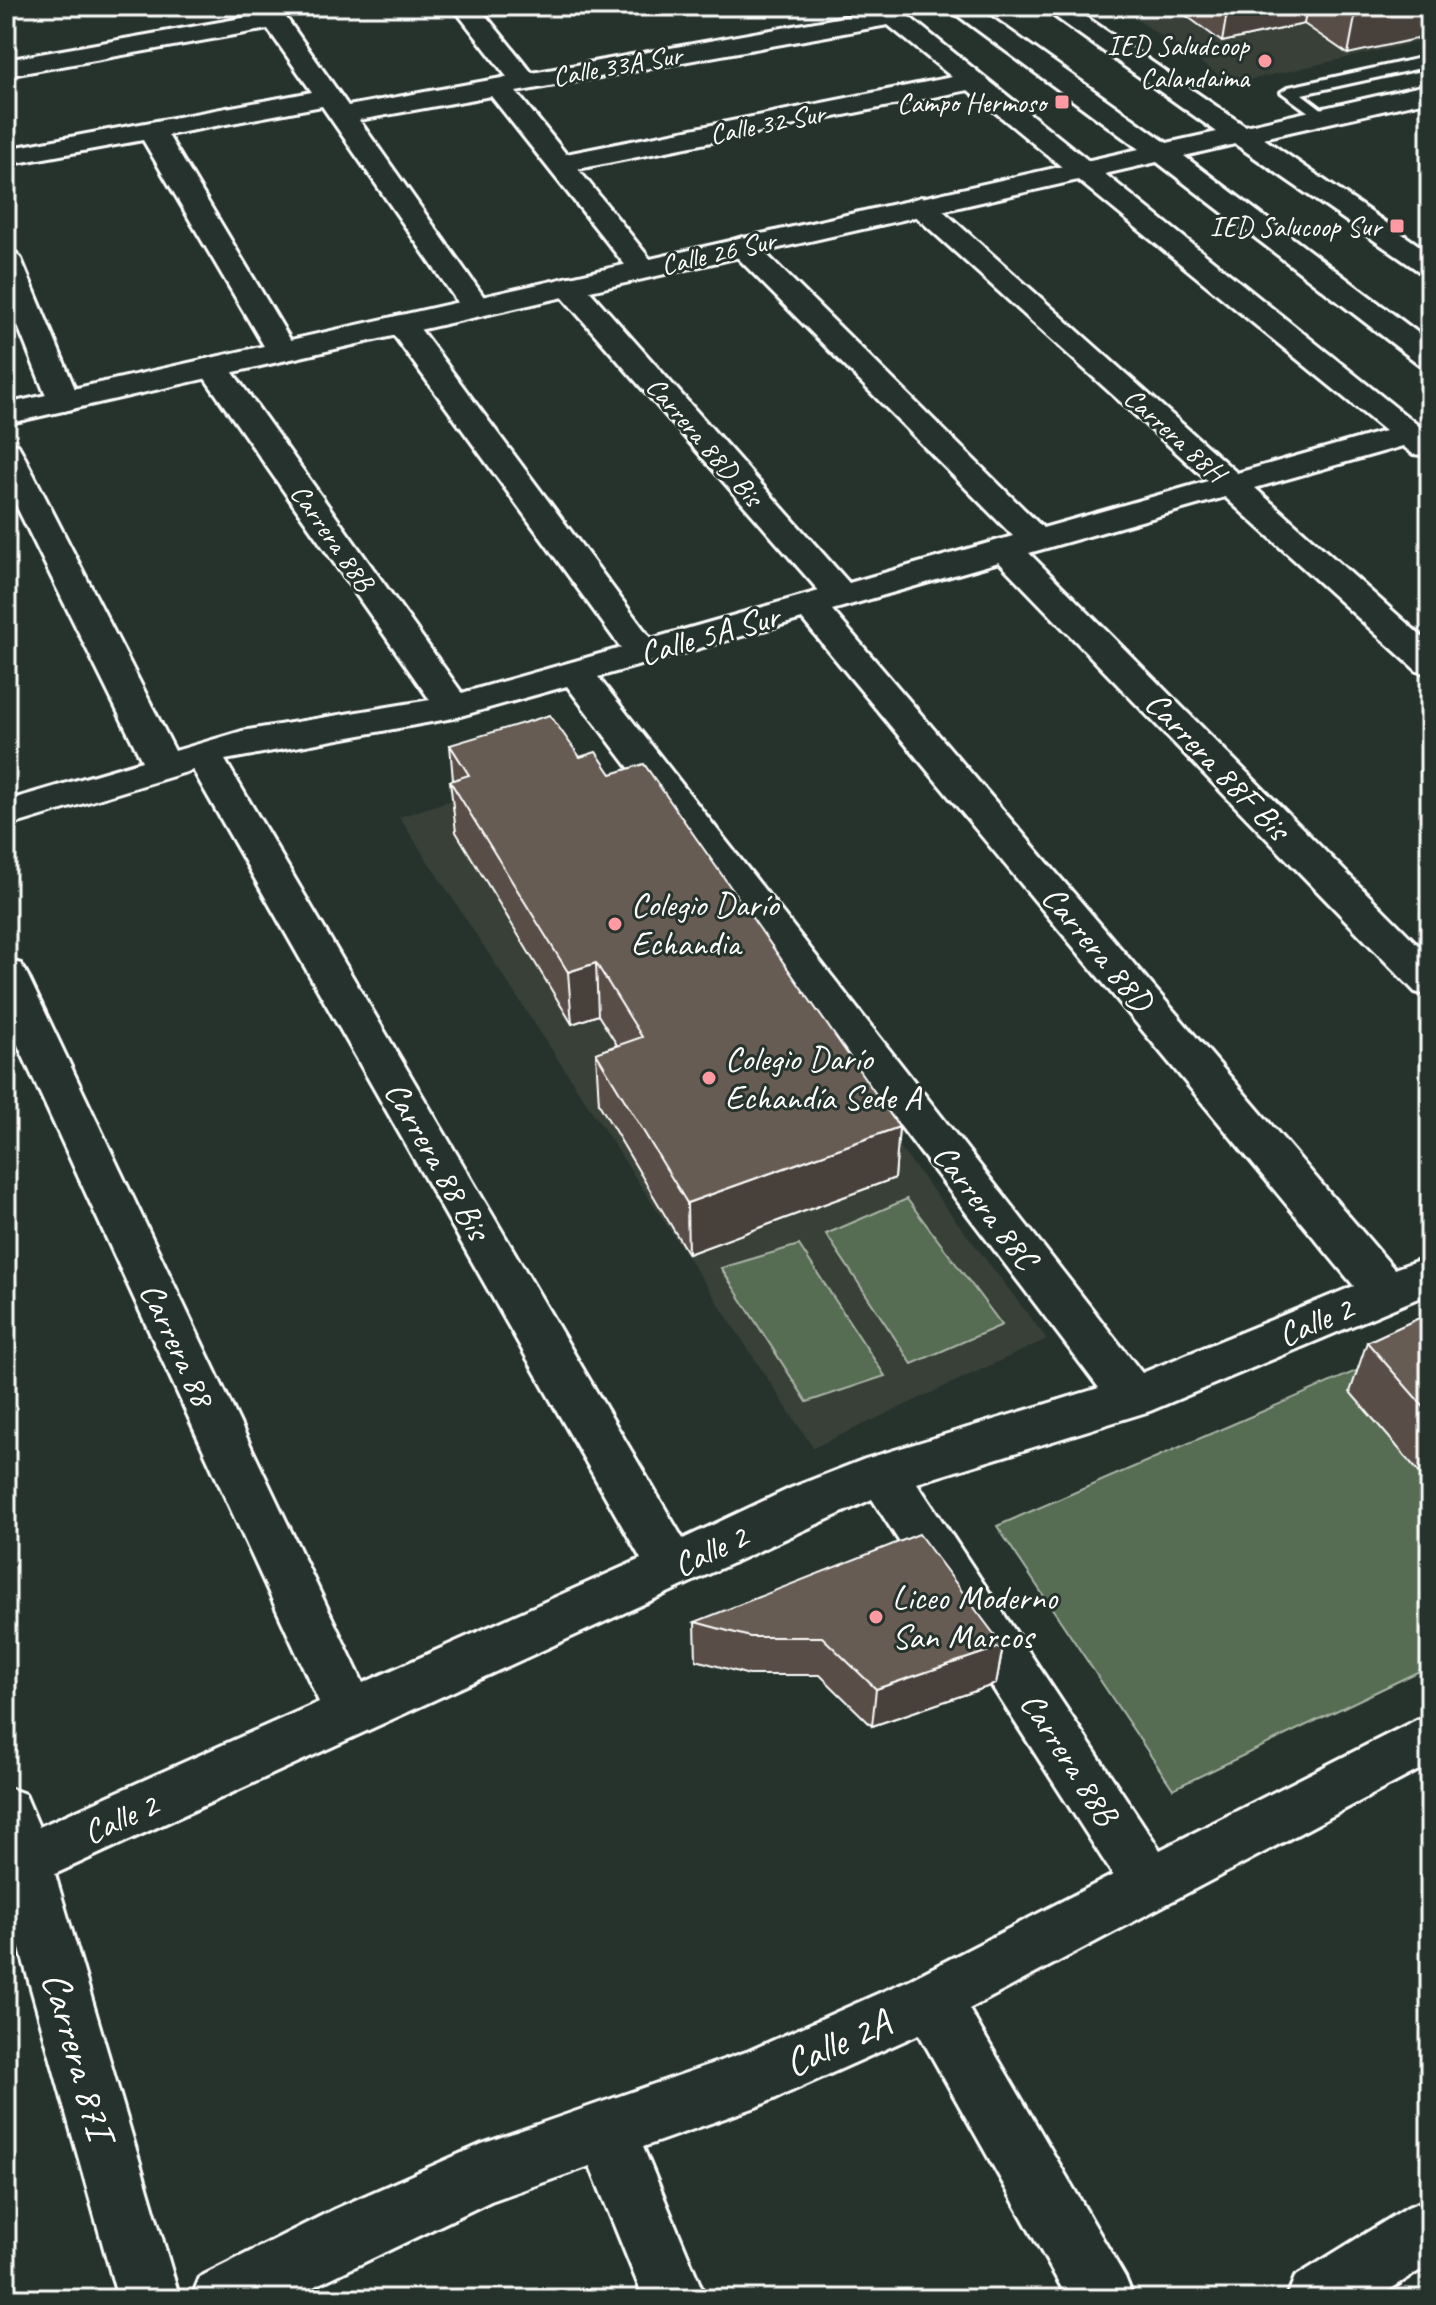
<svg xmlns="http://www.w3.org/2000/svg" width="1436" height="2305" viewBox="0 0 1436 2305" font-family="Caveat,sans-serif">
<rect width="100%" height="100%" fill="#26332d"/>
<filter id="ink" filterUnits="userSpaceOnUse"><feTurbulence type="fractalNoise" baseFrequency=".0125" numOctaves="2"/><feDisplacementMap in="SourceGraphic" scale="16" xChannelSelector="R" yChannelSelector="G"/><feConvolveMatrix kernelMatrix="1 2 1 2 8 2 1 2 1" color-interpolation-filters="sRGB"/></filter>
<g filter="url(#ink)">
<g fill="#393f38">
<path d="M 1117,6 L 1430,6 L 1430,39 L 1232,84 Z"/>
<path d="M 554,767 L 645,816 L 1047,1339 L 813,1448 L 399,817 Z"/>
</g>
<g fill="#576d52" stroke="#abb6a8" stroke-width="2">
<path d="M 907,1199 L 1002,1325 L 912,1364 L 826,1234 Z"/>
<path d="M 799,1245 L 885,1376 L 807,1402 L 721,1268 Z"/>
<path d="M 1430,1339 L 1430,1666 L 1173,1789 L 997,1526 Z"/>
</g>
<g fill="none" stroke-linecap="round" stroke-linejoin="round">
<g stroke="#fff" stroke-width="6">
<path id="lane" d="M 1430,56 L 1430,66 L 1302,94 L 1327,113 L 1327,119 L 1321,121 L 1281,92 L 1289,87 Z"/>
</g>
<g stroke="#fff" stroke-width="6">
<g id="street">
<path d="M 252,6 L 278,6 L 348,106 L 507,77 L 452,6 L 478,6 L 532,73 L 893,8 L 902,11 L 1430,435 L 1430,456 L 1413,454 L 1403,446 L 1255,488 L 1430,644 L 1430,674 L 1417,671 L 1225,497 L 1029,553 L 1430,957 L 1430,996 L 1415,992 L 999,562 L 832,610 L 1394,1269 L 1430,1256 L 1430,1293 L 1150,1411 L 917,1483 L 1160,1850 L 1430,1713 L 1430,1764 L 969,2009 L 1125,2277 L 1134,2299 L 1068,2299 L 919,2034 L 756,2107 L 643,2147 L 706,2299 L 644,2299 L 590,2166 L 491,2201 L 288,2299 L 191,2299 L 200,2277 L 335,2209 L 482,2144 L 749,2051 L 911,1979 L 1113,1875 L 872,1499 L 55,1874 L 180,2299 L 118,2299 L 6,1899 L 6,1787 L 25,1794 L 39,1827 L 319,1702 L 6,1019 L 6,960 L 21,964 L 27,974 L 363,1683 L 641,1559 L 193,770 L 6,827 L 6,801 L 142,761 L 6,485 L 6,442 L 18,445 L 22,452 L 175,751 L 242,731 L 430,700 L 197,367 L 202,360 L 213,358 L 224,360 L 462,693 L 621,648 L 390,330 L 386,324 L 390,318 L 401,315 L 412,318 L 651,639 L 819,591 L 558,292 L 554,286 L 558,280 L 569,277 L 580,280 L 849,583 L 1013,536 L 732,252 L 727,246 L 732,240 L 742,237 L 752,240 L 1043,528 L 1208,481 L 911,212 L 907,206 L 911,200 L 921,197 L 931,200 L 1237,473 L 1385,431 L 968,90 L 578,169 L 658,269 L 653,275 L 643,278 L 633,275 L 491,96 L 359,120 L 491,307 L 487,313 L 476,316 L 465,313 L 322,106 L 168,135 L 297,351 L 293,358 L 282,360 L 271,358 L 143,140 L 6,165 L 6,149 L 312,92 L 268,29 L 6,76 L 6,60 L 259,15 ZM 888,25 L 952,77 L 566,154 L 516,92 ZM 802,619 L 1354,1286 L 1142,1373 L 598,677 ZM 567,686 L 1099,1388 L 865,1459 L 791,1488 L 683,1539 L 225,760 L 453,718 Z"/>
<path d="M 6,250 L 16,253 L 21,259 L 80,401 L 75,408 L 64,411 L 53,408 L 48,401 L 6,296 Z"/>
<path d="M 1430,2198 L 1430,2264 L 1375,2299 L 1286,2299 L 1295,2277 L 1408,2207 Z"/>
</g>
</g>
<g stroke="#fff" stroke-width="6">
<path id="secondary" d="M 945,6 L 975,6 L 1167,143 L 1217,132 L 1040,6 L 1070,6 L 1245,126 L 1430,84 L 1430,100 L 1263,138 L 1430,253 L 1430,275 L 1420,272 L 1235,144 L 1184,156 L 1430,342 L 1430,366 L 1419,364 L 1157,162 L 6,424 L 6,404 L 1139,149 Z"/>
</g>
<use href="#lane" fill="#26332d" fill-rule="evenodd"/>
<use href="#street" fill="#26332d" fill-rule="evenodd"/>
<use href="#secondary" fill="#26332d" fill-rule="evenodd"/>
</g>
<g fill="#584e47" stroke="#fff" stroke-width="2">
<path d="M 1173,6 L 1430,6 L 1348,54 L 1304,24 L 1222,42 Z"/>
<path d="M 450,745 L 580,757 L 611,774 L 899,1127 L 895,1178 L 688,1254 L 599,1104 L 596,1053 L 617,1045 L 598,1015 L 572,1024 L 456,832 L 450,781 L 453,780 Z"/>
<path d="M 1430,1313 L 1430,1485 L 1350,1392 L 1367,1342 Z"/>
<path d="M 695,1622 L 1003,1646 L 996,1684 L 872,1726 L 820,1675 L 749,1675 L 696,1660 Z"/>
</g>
<g fill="#47403a" stroke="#fff" stroke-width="2">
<path d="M 1228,6 L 1307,6 L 1304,24 L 1222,42 Z"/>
<path d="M 1406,6 L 1430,6 L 1430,36 L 1348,54 L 1355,17 Z"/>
<path d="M 596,963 L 598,1015 L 572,1024 L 568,972 Z"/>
<path d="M 899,1127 L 895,1178 L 688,1254 L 687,1203 Z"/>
<path d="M 1003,1646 L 996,1684 L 872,1726 L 876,1689 Z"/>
</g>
<g fill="#665b53" stroke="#fff" stroke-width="2">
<path d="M 1338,6 L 1406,6 L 1355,17 Z"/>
<path d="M 550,715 L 580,757 L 596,752 L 611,774 L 644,764 L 899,1127 L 687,1203 L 596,1053 L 642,1037 L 596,963 L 568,972 L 450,781 L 469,775 L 450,745 Z"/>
<path d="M 1430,1313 L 1430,1414 L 1367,1342 Z"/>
<path d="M 919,1534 L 1003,1646 L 876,1689 L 822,1637 L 750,1637 L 695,1622 Z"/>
</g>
</g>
<g fill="#ff9aa2" stroke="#26332d" stroke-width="3">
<circle cx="1265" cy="61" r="8"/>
<rect x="1054" y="94" width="16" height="16" rx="4"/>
<rect x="1389" y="218" width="16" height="16" rx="4"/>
<circle cx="615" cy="924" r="8"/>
<circle cx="709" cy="1078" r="8"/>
<circle cx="876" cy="1617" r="8"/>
</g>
<g text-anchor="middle" stroke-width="6" stroke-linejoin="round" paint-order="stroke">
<g font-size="28" fill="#fff" stroke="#26332d" text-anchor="end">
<text x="1249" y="55">IED Saludcoop<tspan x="1249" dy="32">Calandaima</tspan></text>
<text x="1046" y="112">Campo Hermoso</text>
<text x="1381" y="236">IED Salucoop Sur</text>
</g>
<g font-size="28" fill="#fff" stroke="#26332d">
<text transform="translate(617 65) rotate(-10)" y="10">Calle 33A Sur</text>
<text transform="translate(767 123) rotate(-11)" y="10">Calle 32 Sur</text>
<text transform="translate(718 252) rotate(-13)" y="10">Calle 26 Sur</text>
<text transform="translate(1175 434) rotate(42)" y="10">Carrera 88H</text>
<text transform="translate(705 441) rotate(49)" y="10">Carrera 88D Bis</text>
<text transform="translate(333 537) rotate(55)" y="10">Carrera 88B</text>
</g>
<g font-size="34" fill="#fff" stroke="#26332d">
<text transform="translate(709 634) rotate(-16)" y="12">Calle 5A Sur</text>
<text transform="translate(1218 765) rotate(46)" y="12">Carrera 88F Bis</text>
<text transform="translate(1098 948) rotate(50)" y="12">Carrera 88D</text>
<text transform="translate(438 1160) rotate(60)" y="12">Carrera 88 Bis</text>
<text transform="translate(986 1206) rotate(52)" y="12">Carrera 88C</text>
<text transform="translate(1315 1321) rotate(-23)" y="12">Calle 2</text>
<text transform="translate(178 1344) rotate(65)" y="12">Carrera 88</text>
<text transform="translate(710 1550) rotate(-25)" y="12">Calle 2</text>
<text transform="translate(1070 1758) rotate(57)" y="12">Carrera 88B</text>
<text transform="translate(120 1818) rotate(-24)" y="12">Calle 2</text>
</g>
<g font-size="34" fill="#fff" stroke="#26332d" text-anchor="start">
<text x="631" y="916">Colegio Darío<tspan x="631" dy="39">Echandia</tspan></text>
<text x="725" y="1070">Colegio Darío<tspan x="725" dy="39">Echandía Sede A</tspan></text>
<text x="892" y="1609">Liceo Moderno<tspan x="892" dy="39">San Marcos</tspan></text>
</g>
<g font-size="40" fill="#fff" stroke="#26332d">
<text transform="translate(837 2042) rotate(-24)" y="14">Calle 2A</text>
<text transform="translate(79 2055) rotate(74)" y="14">Carrera 87I</text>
</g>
</g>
<rect width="1436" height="2305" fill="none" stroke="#26332d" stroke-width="32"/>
<rect x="16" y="16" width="1404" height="2273" fill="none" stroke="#fff" stroke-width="3" filter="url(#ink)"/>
</svg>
